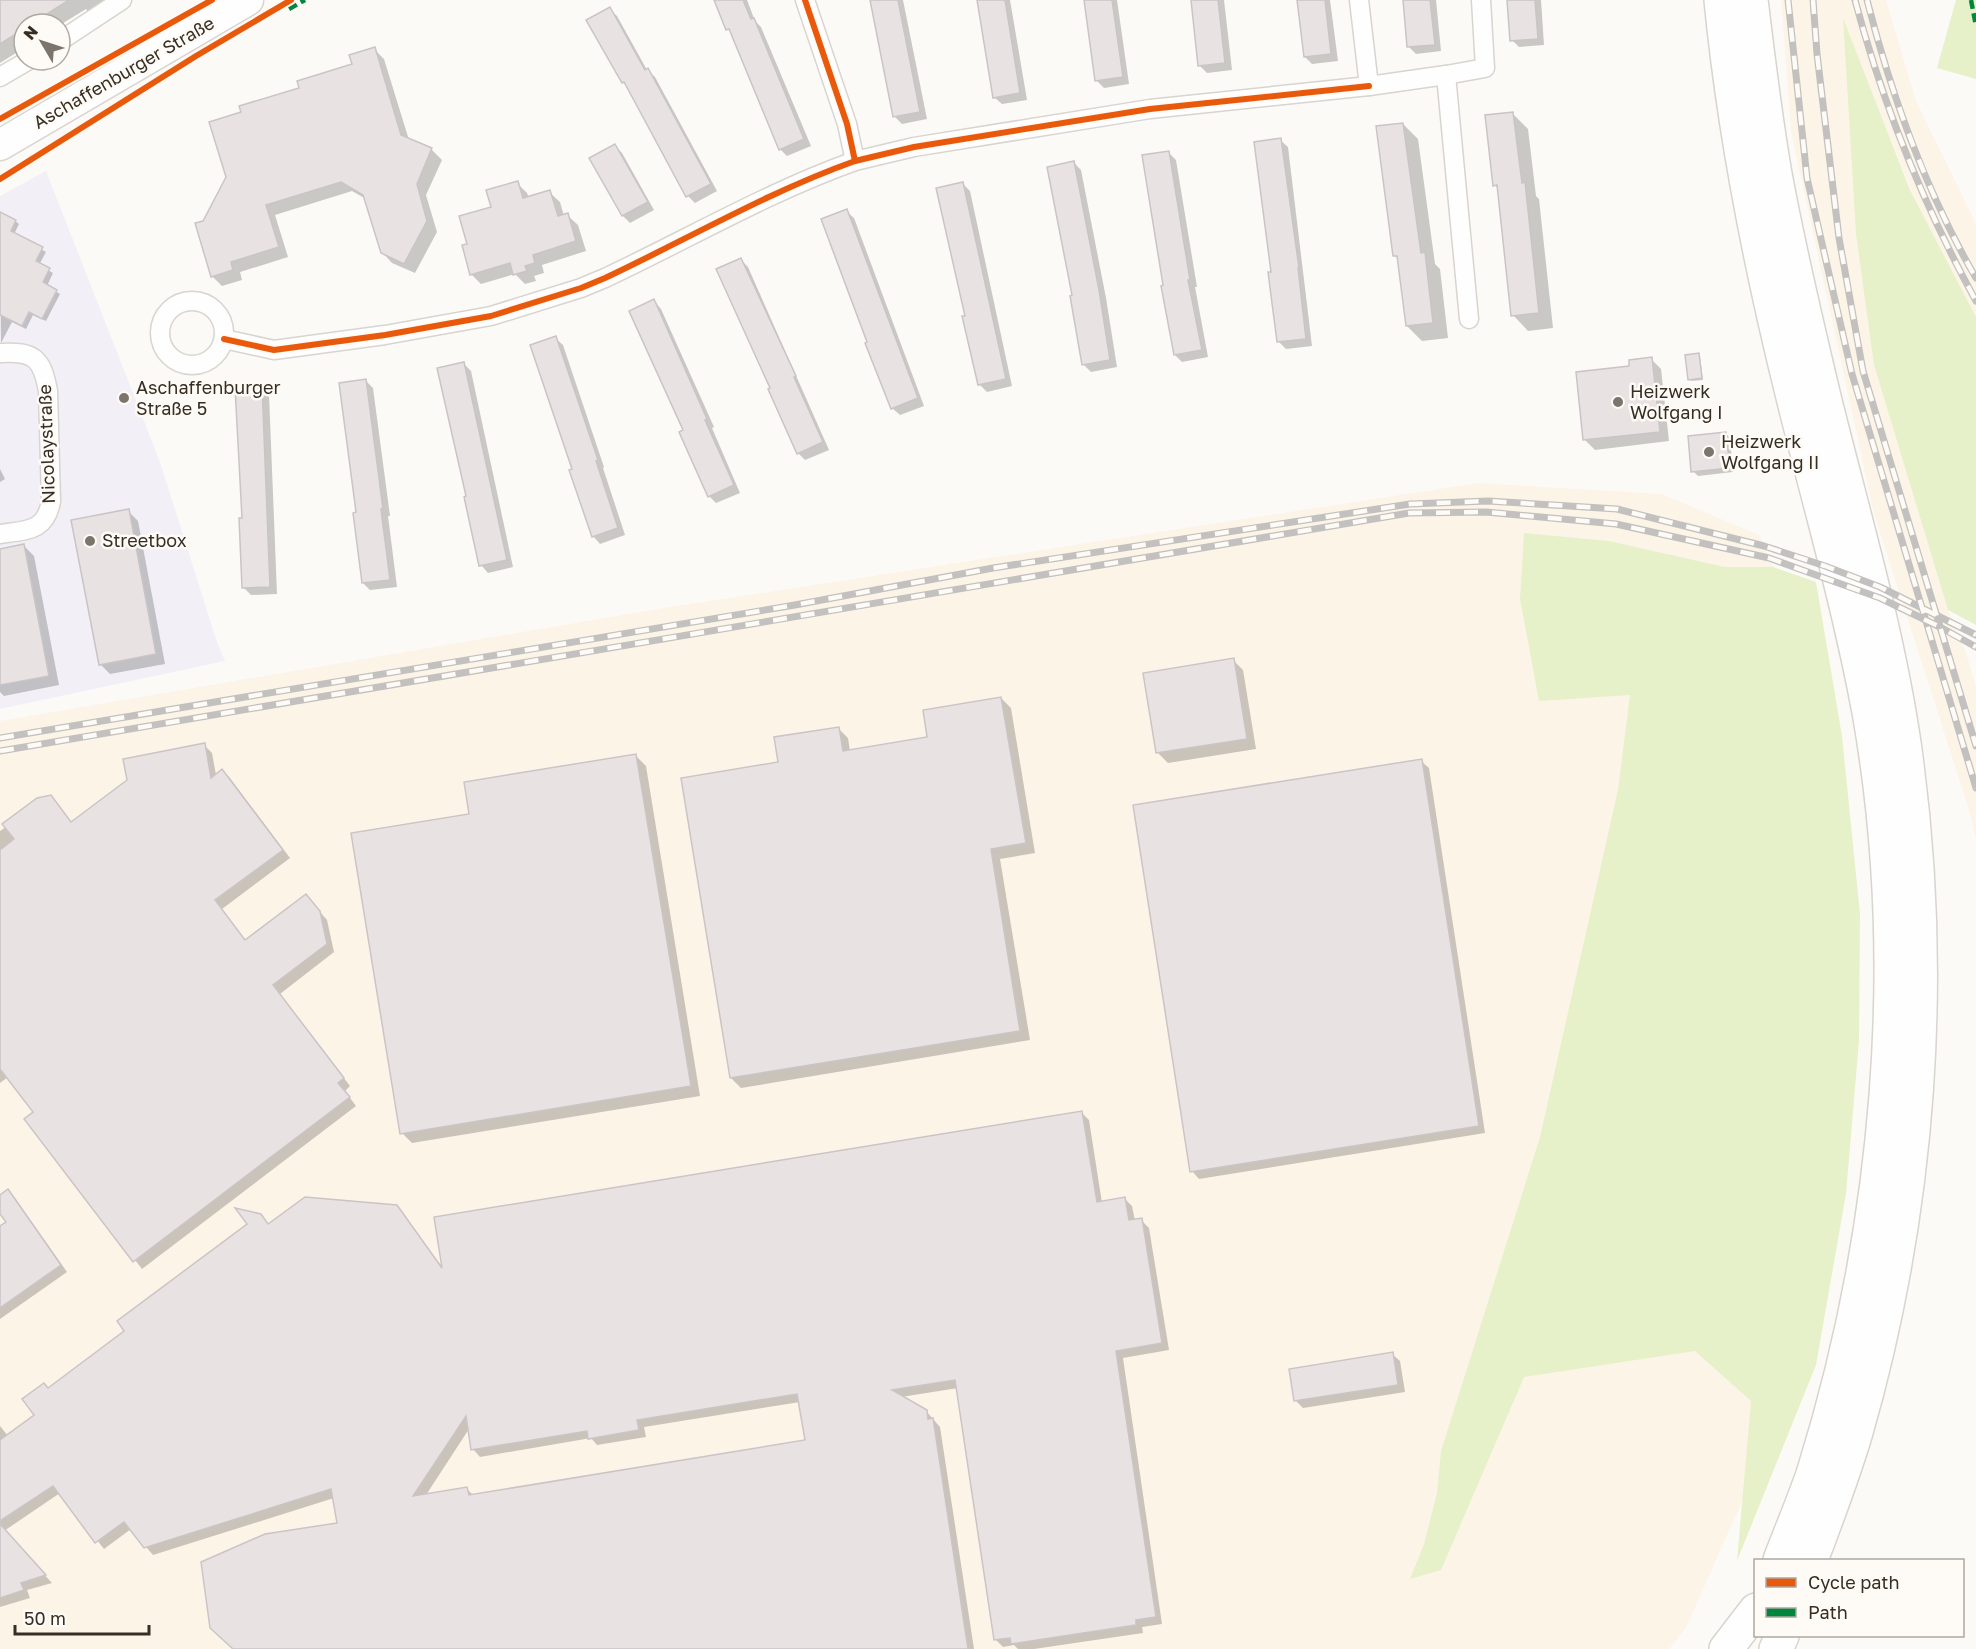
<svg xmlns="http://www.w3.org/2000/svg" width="1976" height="1649" viewBox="0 0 1976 1649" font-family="'Golos Text',sans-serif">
<rect width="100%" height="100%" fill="#fcfaf7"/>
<path fill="#f2f0f6" d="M 46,171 L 160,462 L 217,642 L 225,661 L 0,709 L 0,196 Z"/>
<g fill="#fdf4e8">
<path d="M 1781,0 L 1886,0 L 1916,101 L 1976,224 L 1976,317 L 1914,197 L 1843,21 L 1874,365 L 1948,610 L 1965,650 L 1976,686 L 1976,840 L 1969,810 L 1874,514 L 1791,132 Z"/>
<path d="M 1478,483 L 1662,494 L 1759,535 L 1773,567 L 1725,567 L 1609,541 L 1527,534 L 1800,626 L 1804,1362 L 1686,1628 L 1669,1649 L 0,1649 L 0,721 L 657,609 Z"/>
</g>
<g fill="#e6f1c9">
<path d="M 1956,0 L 1976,0 L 1976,79 L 1937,68 Z"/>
<path d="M 1843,18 L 1910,190 L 1976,317 L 1976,625 L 1948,610 L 1874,365 L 1856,234 Z"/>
<path d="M 1524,533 L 1609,541 L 1725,567 L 1773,567 L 1816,582 L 1842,736 L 1860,914 L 1859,1041 L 1846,1194 L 1816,1365 L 1737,1561 L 1751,1401 L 1695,1351 L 1524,1377 L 1441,1570 L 1410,1579 L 1424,1544 L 1437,1493 L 1441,1451 L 1540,1137 L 1618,790 L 1630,695 L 1539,701 L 1520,599 Z"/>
</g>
<g fill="#0003" fill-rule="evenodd">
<path d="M 0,0 L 110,0 L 89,13 L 86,9 L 60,25 L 24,24 L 24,48 L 0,63 Z"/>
<path d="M 716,0 L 747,0 L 755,21 L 761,27 L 811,146 L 787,156 L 780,149 L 732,33 L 728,29 Z"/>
<path d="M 870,0 L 903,0 L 927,119 L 902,124 L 895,117 Z"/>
<path d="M 978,0 L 1010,0 L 1027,100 L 1002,104 L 994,97 Z"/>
<path d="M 1085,0 L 1117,0 L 1129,84 L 1104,88 L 1097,81 Z"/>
<path d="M 1192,0 L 1224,0 L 1232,70 L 1207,73 L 1199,65 Z"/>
<path d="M 1298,0 L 1330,0 L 1338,61 L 1312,64 L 1305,57 Z"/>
<path d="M 1404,0 L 1436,0 L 1441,51 L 1416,54 L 1409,47 Z"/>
<path d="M 1509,0 L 1541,0 L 1544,45 L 1519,47 L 1512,40 Z"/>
<path d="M 609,9 L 617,16 L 647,70 L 655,77 L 717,191 L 695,203 L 688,196 L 629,89 L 623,82 Z"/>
<path d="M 374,49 L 384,59 L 409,140 L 432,150 L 442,160 L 426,195 L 437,232 L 415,273 L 392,263 L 382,252 L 366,199 L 352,191 L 275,215 L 288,257 L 240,272 L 242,280 L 222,286 L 212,276 L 204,222 L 227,178 L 242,113 L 354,65 Z"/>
<path d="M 1512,113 L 1528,129 L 1536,196 L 1539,199 L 1553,328 L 1528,331 L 1513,315 L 1499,190 L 1495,185 Z"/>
<path d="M 1403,124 L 1418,139 L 1435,264 L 1440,269 L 1448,338 L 1422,341 L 1407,326 L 1399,260 L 1395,256 Z"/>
<path d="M 1280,140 L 1288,147 L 1312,346 L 1286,349 L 1279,342 L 1273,273 Z"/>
<path d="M 615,146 L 622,153 L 654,210 L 630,223 L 623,216 L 591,159 Z"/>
<path d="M 1169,153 L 1176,160 L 1197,287 L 1195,287 L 1208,357 L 1182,362 L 1175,355 L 1165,286 Z"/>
<path d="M 1074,163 L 1081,170 L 1106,298 L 1117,367 L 1091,372 L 1084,365 L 1074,296 Z"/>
<path d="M 517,183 L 527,193 L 529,198 L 549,192 L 560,202 L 564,216 L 567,215 L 578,225 L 586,251 L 542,265 L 544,273 L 534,276 L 536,281 L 525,284 L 515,274 L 481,284 L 471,274 L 469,245 L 493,208 Z"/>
<path d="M 962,183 L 970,191 L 1012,386 L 987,392 L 979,384 L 966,317 Z"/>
<path d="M 846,211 L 854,218 L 924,406 L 900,415 L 892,408 L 869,343 Z"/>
<path d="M 15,221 L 19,224 L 14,234 L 46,252 L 39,265 L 53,273 L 47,286 L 60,294 L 46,321 L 33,315 L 26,329 L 12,322 L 1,343 L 0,225 Z"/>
<path d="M 740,259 L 748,267 L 829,450 L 805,460 L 798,453 L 772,389 Z"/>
<path d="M 654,301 L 661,309 L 714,427 L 712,428 L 740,493 L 716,503 L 709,496 L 685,431 Z"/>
<path d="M 555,338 L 563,345 L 604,467 L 603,468 L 625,535 L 600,544 L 593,536 L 573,470 Z"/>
<path d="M 1698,355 L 1700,357 L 1703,380 L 1691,381 L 1690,379 Z"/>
<path d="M 1651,359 L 1661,369 L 1669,441 L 1595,450 L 1585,440 L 1631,367 Z"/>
<path d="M 464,364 L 471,371 L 513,567 L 488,573 L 481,565 L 468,498 Z"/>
<path d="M 366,381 L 373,388 L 390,516 L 388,516 L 397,587 L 370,590 L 363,583 L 358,514 Z"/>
<path d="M 261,387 L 269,394 L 277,594 L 251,595 L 244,588 L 243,519 Z"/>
<path d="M 1726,434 L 1730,438 L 1733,472 L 1698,476 L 1693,471 Z"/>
<path d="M 0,469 L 5,479 L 0,482 Z"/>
<path d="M 128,511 L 138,521 L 165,664 L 110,674 L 100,664 Z"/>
<path d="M 24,546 L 34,556 L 59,685 L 4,696 L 0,692 L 0,551 Z"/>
<path d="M 1233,660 L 1243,670 L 1256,749 L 1168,763 L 1158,753 Z"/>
<path d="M 1001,698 L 1011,708 L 1035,853 L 1000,859 L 1030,1040 L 741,1088 L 731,1078 L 779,763 L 838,728 L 848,738 L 850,751 L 929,738 Z"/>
<path d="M 204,745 L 212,753 L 216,775 L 222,771 L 230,778 L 290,858 L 222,909 L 246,942 L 306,896 L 327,920 L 334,952 L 280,994 L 350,1086 L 345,1091 L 356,1106 L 142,1269 L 26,1119 L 35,1112 L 8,1077 L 0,1083 L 0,831 L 51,797 L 72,823 Z"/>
<path d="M 636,756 L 646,766 L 700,1096 L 412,1143 L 402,1133 L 471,815 Z"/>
<path d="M 1421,761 L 1429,768 L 1485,1133 L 1199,1179 L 1192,1171 Z"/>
<path d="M 1082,1113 L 1089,1120 L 1102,1203 L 1125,1199 L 1132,1206 L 1135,1221 L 1141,1220 L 1149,1228 L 1169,1350 L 1123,1358 L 1162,1624 L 1142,1627 L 1143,1633 L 1034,1649 L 1018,1649 L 1014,1645 L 1003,1647 L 995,1639 L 958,1388 L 901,1397 L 926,1411 L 940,1427 L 974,1649 L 235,1649 L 338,1524 L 334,1498 L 153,1555 L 131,1529 L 104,1549 L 60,1493 L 4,1531 L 52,1583 L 27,1590 L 30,1598 L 0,1607 L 0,1426 L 8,1436 L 36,1415 L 49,1389 L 269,1225 L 396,1207 L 404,1215 L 444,1270 ZM 800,1402 L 806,1441 L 474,1496 L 467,1489 L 426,1495 L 469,1429 L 473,1449 L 480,1457 L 591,1438 L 597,1445 L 646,1437 L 644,1427 Z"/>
<path d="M 8,1191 L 15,1198 L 67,1272 L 0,1319 L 0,1226 L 13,1230 L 0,1211 L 0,1197 Z"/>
<path d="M 1392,1354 L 1400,1361 L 1405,1392 L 1303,1408 L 1296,1401 L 1291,1370 Z"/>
</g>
<g fill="#e9e2e3" stroke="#cac4c6" stroke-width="1.5" fill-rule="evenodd">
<path d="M 0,0 L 69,0 L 31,24 L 24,24 L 24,29 L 0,44 Z"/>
<path d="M 714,0 L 743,0 L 751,19 L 754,18 L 804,139 L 779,150 L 729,29 L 726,30 Z"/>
<path d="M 870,0 L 898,0 L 920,112 L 893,117 Z"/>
<path d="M 977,0 L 1005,0 L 1020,93 L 993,98 Z"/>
<path d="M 1084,0 L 1112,0 L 1123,77 L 1095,81 Z"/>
<path d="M 1191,0 L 1218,0 L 1225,63 L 1198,66 Z"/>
<path d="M 1297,0 L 1325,0 L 1331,54 L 1304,57 Z"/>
<path d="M 1403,0 L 1430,0 L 1435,45 L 1407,47 Z"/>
<path d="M 1507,0 L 1535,0 L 1538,39 L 1510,41 Z"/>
<path d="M 610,7 L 645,70 L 648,68 L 711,184 L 686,197 L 624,82 L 622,83 L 586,20 Z"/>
<path d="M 375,47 L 401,135 L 432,148 L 417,184 L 427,221 L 404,264 L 381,253 L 363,195 L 341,182 L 266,205 L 279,247 L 231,262 L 233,270 L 211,277 L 195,223 L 203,221 L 226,177 L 209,122 L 241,112 L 239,106 L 299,88 L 297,81 L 352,64 L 349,55 Z"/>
<path d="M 1513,112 L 1522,183 L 1525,182 L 1539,313 L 1511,316 L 1497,185 L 1493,186 L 1485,115 Z"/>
<path d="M 1403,123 L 1421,253 L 1425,252 L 1433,323 L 1406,326 L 1397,256 L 1393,256 L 1376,126 Z"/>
<path d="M 1281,138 L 1299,268 L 1298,268 L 1306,339 L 1277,342 L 1268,272 L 1271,272 L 1254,142 Z"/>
<path d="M 615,144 L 648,202 L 622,216 L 589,158 Z"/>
<path d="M 1169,151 L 1190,280 L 1188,280 L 1202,350 L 1174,355 L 1161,286 L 1163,285 L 1142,155 Z"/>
<path d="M 1074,161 L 1099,290 L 1110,360 L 1082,365 L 1070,296 L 1072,295 L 1047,167 Z"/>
<path d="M 518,181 L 523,198 L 550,190 L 558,216 L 568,213 L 576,241 L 533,255 L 535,263 L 525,266 L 527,271 L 513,275 L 510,263 L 470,275 L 462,245 L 467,244 L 459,216 L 491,207 L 486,190 Z"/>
<path d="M 963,182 L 1006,379 L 978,385 L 962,316 L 965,316 L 936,188 Z"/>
<path d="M 847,209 L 918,398 L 891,409 L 865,343 L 867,342 L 821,219 Z"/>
<path d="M 0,212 L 16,220 L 11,231 L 43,247 L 36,261 L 50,268 L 43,282 L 57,290 L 42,319 L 29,312 L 22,326 L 0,315 Z"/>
<path d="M 741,258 L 796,376 L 794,377 L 823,442 L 797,454 L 768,389 L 770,388 L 716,269 Z"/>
<path d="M 654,299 L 707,419 L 705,420 L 734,485 L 708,497 L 679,432 L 683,430 L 629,311 Z"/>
<path d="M 556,336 L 598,460 L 596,461 L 618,528 L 592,537 L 569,470 L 572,469 L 530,345 Z"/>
<path d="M 1699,353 L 1702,378 L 1688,380 L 1685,355 Z"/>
<path d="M 1652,357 L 1660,432 L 1583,440 L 1576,372 L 1629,366 L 1629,360 Z"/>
<path d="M 464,362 L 507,560 L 479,566 L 464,497 L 466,496 L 437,368 Z"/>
<path d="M 366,379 L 383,509 L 381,509 L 390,580 L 362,583 L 353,513 L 356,512 L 339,383 Z"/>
<path d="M 262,385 L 270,587 L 242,588 L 239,518 L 242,518 L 235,387 Z"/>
<path d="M 1726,432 L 1730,468 L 1691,472 L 1688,436 Z"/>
<path d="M 129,509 L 156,654 L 99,665 L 71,520 Z"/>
<path d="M 24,544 L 49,676 L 0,685 L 0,549 Z"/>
<path d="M 1234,658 L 1247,739 L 1156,753 L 1143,673 Z"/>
<path d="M 1001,697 L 1026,843 L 991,849 L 1020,1031 L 730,1078 L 681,778 L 778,762 L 774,737 L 839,727 L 843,751 L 927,737 L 923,710 Z"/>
<path d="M 205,743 L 211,778 L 222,769 L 283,850 L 215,900 L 245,940 L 306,894 L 320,911 L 327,944 L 273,985 L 344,1078 L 338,1083 L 350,1097 L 133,1262 L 24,1119 L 33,1112 L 0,1069 L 0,850 L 14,839 L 2,824 L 37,798 L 51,795 L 71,822 L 127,780 L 123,759 Z"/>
<path d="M 636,754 L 691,1086 L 400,1134 L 351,833 L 469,814 L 464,782 Z"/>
<path d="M 1422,759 L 1479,1126 L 1190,1172 L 1133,805 Z"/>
<path d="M 1082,1111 L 1097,1202 L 1125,1197 L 1129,1220 L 1142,1218 L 1162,1343 L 1116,1351 L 1156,1617 L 1136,1620 L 1136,1625 L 1011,1644 L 1010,1638 L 994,1640 L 955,1380 L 892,1390 L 927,1410 L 928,1419 L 933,1418 L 968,1649 L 233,1649 L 210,1628 L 201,1562 L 265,1534 L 337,1523 L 331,1489 L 144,1548 L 124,1522 L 95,1543 L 53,1486 L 0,1521 L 0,1440 L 34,1415 L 22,1399 L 44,1383 L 48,1388 L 124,1331 L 117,1321 L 247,1224 L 235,1208 L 261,1214 L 268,1224 L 305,1197 L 397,1205 L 442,1268 L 434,1217 ZM 797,1394 L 805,1440 L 469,1495 L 467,1487 L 413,1496 L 466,1416 L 471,1450 L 587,1431 L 588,1439 L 639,1430 L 637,1420 Z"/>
<path d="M 8,1189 L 61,1265 L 0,1308 L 0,1226 L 6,1222 L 0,1214 L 0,1195 Z"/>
<path d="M 1393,1352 L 1398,1385 L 1294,1401 L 1289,1369 Z"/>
<path d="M 0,1524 L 46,1575 L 21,1583 L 24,1590 L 0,1598 Z"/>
</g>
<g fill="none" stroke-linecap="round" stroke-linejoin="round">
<g stroke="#d8d4ce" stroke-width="21">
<g id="street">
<path d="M 1359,0 L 1369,86 L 1446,75 L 1469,319"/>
<path d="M 60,41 L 122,0"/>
<path d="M 1446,75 L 1485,68 L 1481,0"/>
<path d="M 0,77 L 29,60"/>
<path d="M 855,161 L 914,147 L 1150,109 L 1369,86"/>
<circle cx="192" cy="333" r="32"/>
<path d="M 224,339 L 274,350 L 385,335 L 491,316 L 581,288 L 605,278 C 688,239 768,192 855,161 L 847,124 L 805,0"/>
<path d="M 0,353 C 34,351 42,358 48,391 L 51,501 C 46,532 26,530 0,534"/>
</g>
</g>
<g stroke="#d8d4ce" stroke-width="33">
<path id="primary" d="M 0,145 L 248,0"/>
</g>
<g stroke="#d8d4ce" stroke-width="36">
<g id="highway">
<path d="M 1721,0 C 1734,133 1760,264 1792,393 C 1818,499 1849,604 1869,712 C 1913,961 1889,1230 1814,1471 C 1804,1501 1791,1531 1780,1560"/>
<path d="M 1751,0 C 1758,58 1765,117 1775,174 C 1789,250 1807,326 1825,401 C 1853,514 1887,628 1904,743 C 1937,973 1920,1209 1856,1432 C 1843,1476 1827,1518 1811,1560"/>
<path d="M 1726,1649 L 1756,1610"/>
<path d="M 1776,1649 L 1782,1636"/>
</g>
</g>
<use href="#street" stroke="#fffefe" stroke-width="18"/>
<use href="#primary" stroke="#fffefe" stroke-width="30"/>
<use href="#highway" stroke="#fffefe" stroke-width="33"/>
<g stroke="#c2c1bf" stroke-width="7">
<g id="rail">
<path d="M 1788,0 L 1807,178 L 1852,374 L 1976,788"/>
<path d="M 1813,0 L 1817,54 L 1839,238 L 1863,371 L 1976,746"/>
<path d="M 1855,0 C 1883,105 1924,206 1976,301"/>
<path d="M 1867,0 C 1891,94 1927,194 1976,278"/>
<path d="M 0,738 L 795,605 L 993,568 L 1410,504 L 1488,501 L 1617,509 L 1764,546 L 1825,566 L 1880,587 L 1976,635"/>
<path d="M 0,751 L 1409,513 L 1486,512 L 1616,524 L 1769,558 L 1880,598 L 1940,627 L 1976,647"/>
</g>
</g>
<use href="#rail" stroke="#fefaf5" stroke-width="4.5" stroke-dasharray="14" stroke-linecap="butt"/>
<g stroke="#00873e" stroke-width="4.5" stroke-dasharray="9 4.5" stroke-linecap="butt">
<path d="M 1971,0 L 1976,26"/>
<path d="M 289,9 L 305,0"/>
</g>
<g stroke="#fefaf5" stroke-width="10">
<g id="cycleway">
<path d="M 0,119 L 212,0"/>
<path d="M 855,161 L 914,147 L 1150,109 L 1369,86"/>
<path d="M 0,179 L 196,56 L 291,0"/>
<path d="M 224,339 L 274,350 L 385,335 L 491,316 L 581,288 L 605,278 C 688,239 768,192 855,161 L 847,124 L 805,0"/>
</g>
</g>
<use href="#cycleway" stroke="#e8590c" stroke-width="6"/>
</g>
<g fill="#7b756e" stroke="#fefaf5" stroke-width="2">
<circle cx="124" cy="398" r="6"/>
<circle cx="1618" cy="402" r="6"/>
<circle cx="1709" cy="452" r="6"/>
<circle cx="90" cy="541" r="6"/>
</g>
<g text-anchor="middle" stroke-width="5" stroke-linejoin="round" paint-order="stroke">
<g font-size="18" fill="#362e24" stroke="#fefaf5">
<text transform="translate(124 73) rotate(-30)" y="6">Aschaffenburger Straße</text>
<text transform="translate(47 444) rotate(-92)" y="6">Nicolaystraße</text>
</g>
<g font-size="18" fill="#362e24" stroke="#fefaf5" text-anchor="start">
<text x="136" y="394">Aschaffenburger<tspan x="136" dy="21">Straße 5</tspan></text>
<text x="1630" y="398">Heizwerk<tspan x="1630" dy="21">Wolfgang I</tspan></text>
<text x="1721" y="448">Heizwerk<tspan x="1721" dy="21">Wolfgang II</tspan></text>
<text x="102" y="547">Streetbox</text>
</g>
</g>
<rect x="1754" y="1559" width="210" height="78" fill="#fefaf5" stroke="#aea8a1" stroke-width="1.5"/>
<rect x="1766" y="1578" width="30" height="9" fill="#e8590c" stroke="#aea8a1" stroke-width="1.5"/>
<text x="1808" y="1589" font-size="18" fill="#362e24">Cycle path</text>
<rect x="1766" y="1608" width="30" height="9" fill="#00873e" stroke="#aea8a1" stroke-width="1.5"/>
<text x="1808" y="1619" font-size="18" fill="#362e24">Path</text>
<g transform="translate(42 42) rotate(309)"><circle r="28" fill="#fefaf5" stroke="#aea8a1" stroke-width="1.5"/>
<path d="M0-4.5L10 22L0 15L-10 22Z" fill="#7b756e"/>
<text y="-9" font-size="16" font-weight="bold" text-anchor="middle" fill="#362e24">N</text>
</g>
<path d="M15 1625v9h134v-9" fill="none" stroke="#362e24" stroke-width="3"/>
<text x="24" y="1625" font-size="18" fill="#362e24" stroke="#fefaf5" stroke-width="4.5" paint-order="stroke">50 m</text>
</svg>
